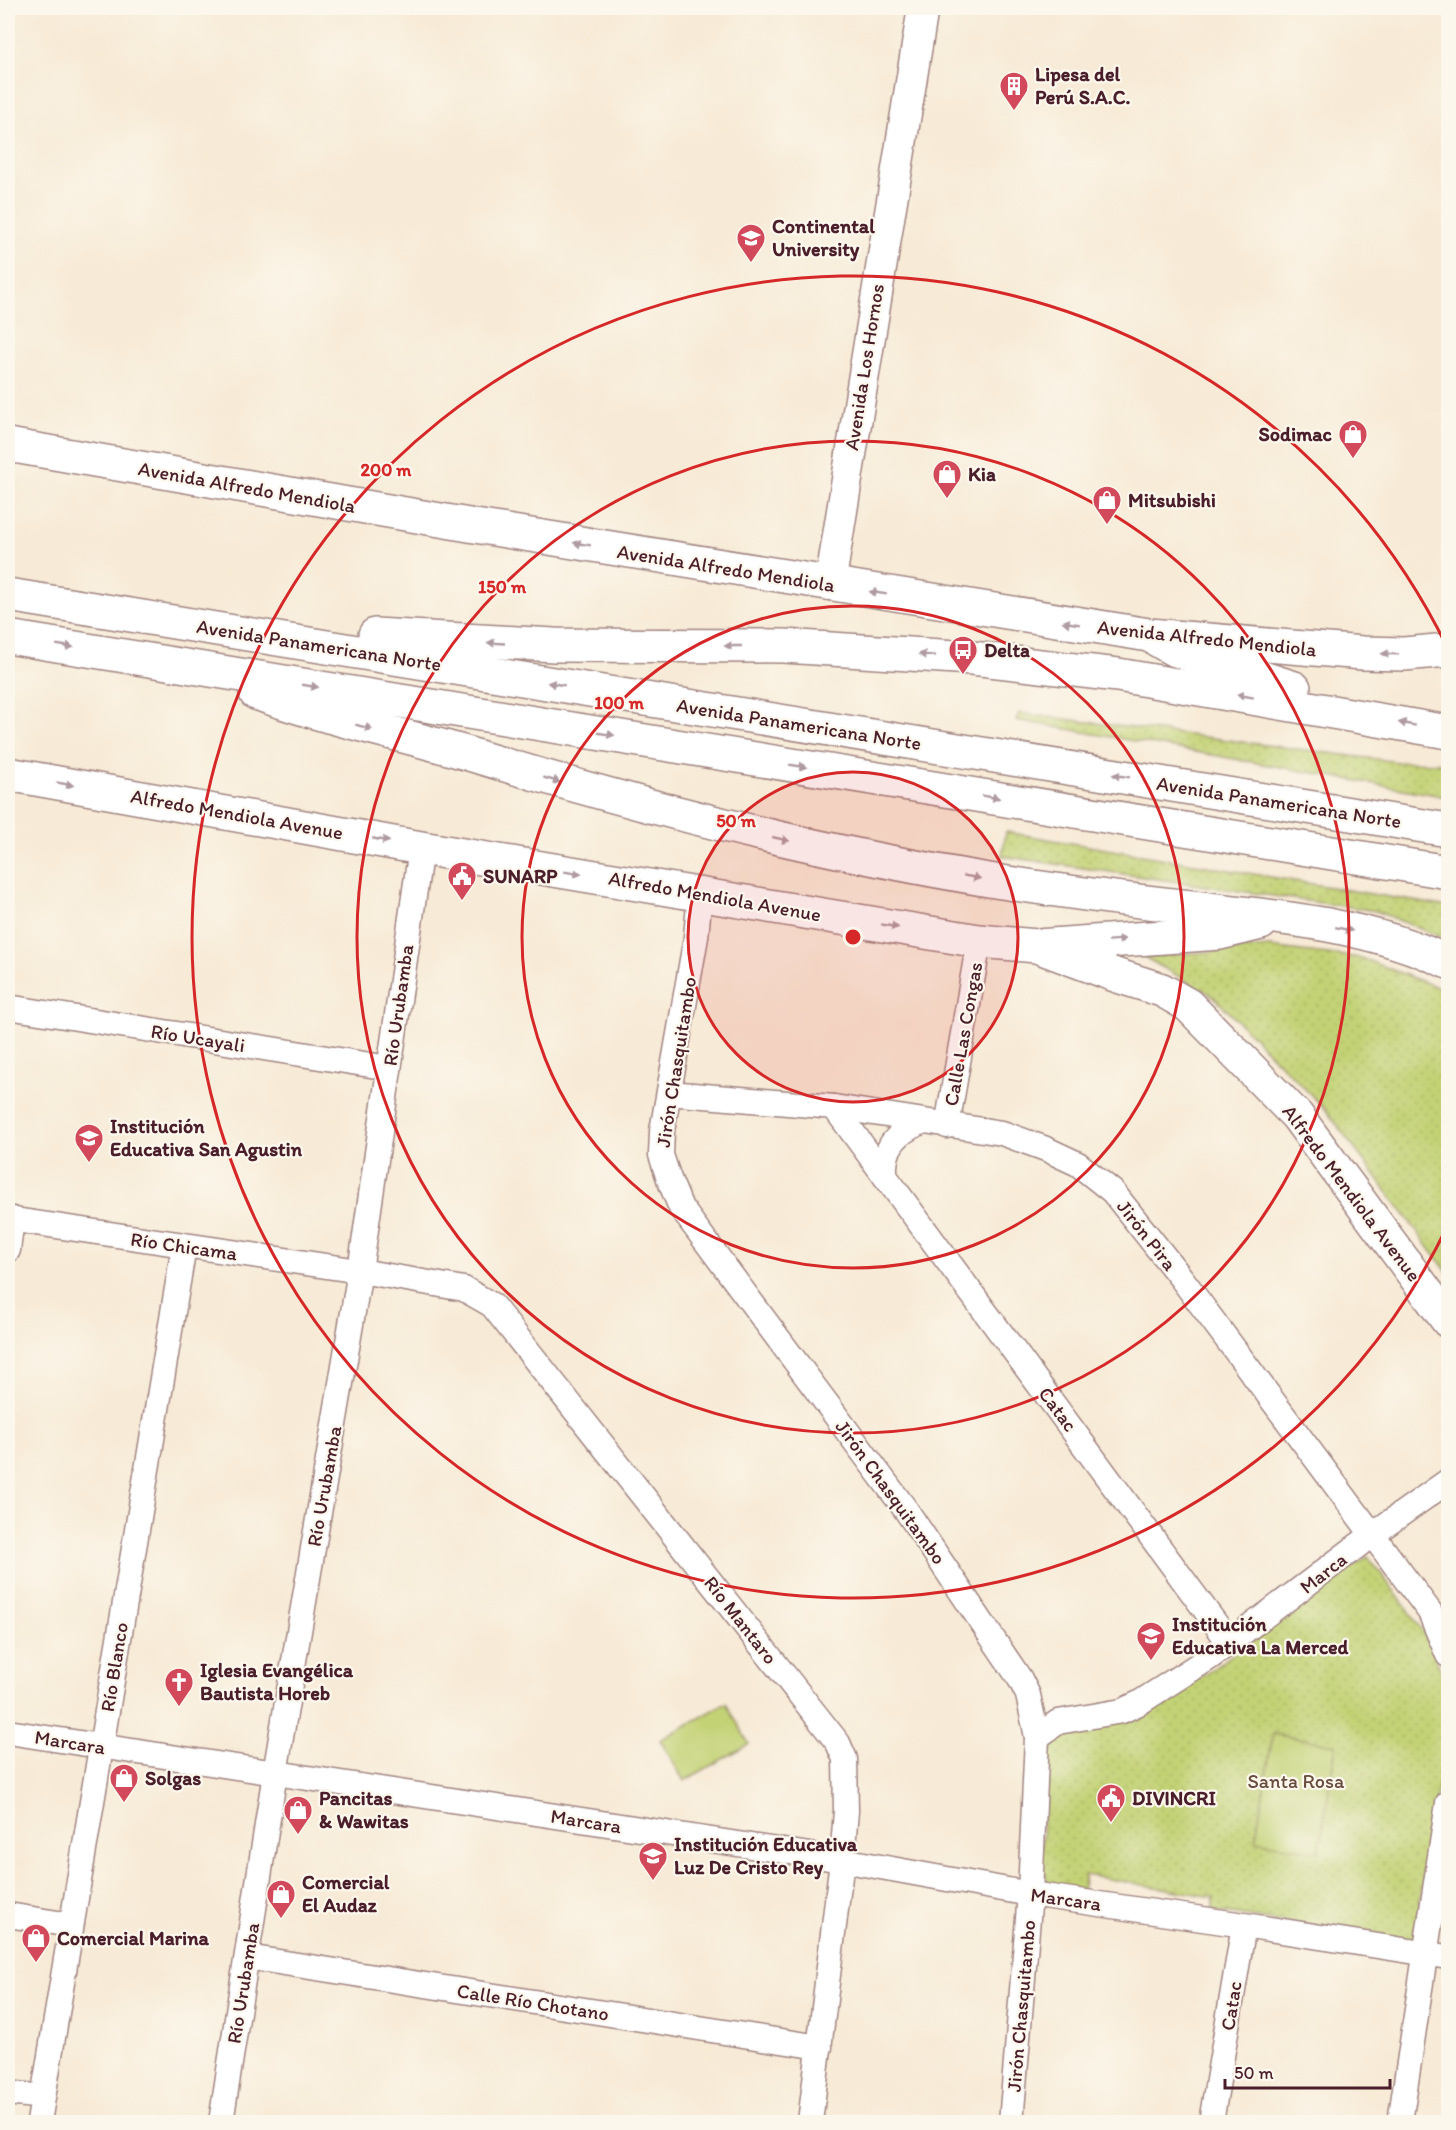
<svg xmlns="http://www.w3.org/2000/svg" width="1456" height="2130" viewBox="0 0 1456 2130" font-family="Itim,sans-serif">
<defs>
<pattern id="green-dots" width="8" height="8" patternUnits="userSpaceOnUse" patternTransform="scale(1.5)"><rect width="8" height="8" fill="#c3d275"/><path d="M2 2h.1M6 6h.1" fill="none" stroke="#a9b465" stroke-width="1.8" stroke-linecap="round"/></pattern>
</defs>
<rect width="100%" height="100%" fill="#fbf7ec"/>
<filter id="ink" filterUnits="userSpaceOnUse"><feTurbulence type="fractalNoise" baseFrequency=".0167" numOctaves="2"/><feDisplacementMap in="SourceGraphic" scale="12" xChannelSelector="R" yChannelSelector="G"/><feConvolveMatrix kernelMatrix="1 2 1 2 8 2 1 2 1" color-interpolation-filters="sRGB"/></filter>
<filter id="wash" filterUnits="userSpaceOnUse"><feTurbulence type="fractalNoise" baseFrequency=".008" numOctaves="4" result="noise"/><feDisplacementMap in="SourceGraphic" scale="24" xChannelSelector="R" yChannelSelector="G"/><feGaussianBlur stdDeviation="1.35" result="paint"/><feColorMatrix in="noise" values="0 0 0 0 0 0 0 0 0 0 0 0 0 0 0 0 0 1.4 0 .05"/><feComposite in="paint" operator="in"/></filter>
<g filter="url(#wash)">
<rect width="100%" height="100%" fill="#f7ead6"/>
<g fill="url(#green-dots)" stroke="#867850" stroke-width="1.5">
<path d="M 1019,713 L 1398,762 L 1448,763 L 1448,797 L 1016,720 Z"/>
<path d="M 1006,832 L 1448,907 L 1448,940 L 1376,911 L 1002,856 Z"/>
<path d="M 1269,947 L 1361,958 L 1448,991 L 1448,1273 L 1325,1109 L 1212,995 L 1144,957 Z"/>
<path d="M 1368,1556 L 1411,1614 L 1430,1643 L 1444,1679 L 1448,1720 L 1415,1936 L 1408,1941 L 1212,1911 L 1214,1897 L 1085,1875 L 1082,1890 L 1051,1885 L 1041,1872 L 1045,1752 L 1053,1736 L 1200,1678 Z"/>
</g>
<g fill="#c3d275" stroke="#867850" stroke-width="1.5">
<path d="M 726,1703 L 749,1744 L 684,1781 L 660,1740 Z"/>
<path d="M 1273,1734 L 1336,1745 L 1319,1852 L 1255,1841 Z"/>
</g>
</g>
<g filter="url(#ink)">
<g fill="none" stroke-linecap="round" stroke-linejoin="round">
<g stroke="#a08480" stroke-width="27">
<g id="minor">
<path d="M 700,893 L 696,937 L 662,1131 L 661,1155 L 669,1179 L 681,1208 L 906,1510 L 1020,1679 L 1028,1695 L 1037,1737 L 1030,1894 L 1011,2122"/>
<path d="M 8,1007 L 389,1068"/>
<path d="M 669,1093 L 834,1107 L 1002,1133 L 1046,1149 L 1078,1164 L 1113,1192 L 1182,1279 L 1430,1612 L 1448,1655"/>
<path d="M 834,1107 L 1229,1642"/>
<path d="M 947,1126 L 979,941"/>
<path d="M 885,1176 C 883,1146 897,1132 922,1122"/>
<path d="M 8,1219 L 360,1271 L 464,1289 L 492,1305 L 838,1743 L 845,1759 L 846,1811 L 842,1860 L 810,2122"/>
<path d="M 8,1250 L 12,1219"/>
<path d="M 8,1732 L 842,1860 L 1030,1894 L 1244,1925 L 1448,1957"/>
<path d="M 1037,1737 L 1058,1722 L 1122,1711 L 1139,1703 L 1209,1658 L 1373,1534 L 1448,1481"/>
<path d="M 8,1915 L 70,1925"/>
<path d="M 247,1957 L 820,2047"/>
<path d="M 8,2093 L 43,2097"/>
<path d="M 39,2122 L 184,1246"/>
<path d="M 221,2122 L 275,1773 L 360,1271 L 421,848"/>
<path d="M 1211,2122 L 1244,1925"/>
<path d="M 1400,2122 L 1448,1803"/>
</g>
</g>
<g stroke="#a08480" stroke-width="33">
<path id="tertiary" d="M 830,585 L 923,8"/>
</g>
<g stroke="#a08480" stroke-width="36">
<g id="secondary">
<path d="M 8,445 L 469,525 L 1149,635 L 1363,653 L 1404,654 L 1448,650"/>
<path d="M 8,774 L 421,848 L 979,941 L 1037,946 L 1118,976 L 1162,990 L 1188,1005 L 1297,1116 L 1448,1321"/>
</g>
</g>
<g stroke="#a08480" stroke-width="36">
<g id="motorway">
<path d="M 8,595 L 1448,830"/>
<path d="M 375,635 L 554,645 L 784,646 L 972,658 L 1118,675 L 1448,732"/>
<path d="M 1149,635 L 1173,649 L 1294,688"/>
<path d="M 8,637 L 1448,872"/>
<path d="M 256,693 C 325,718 398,733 469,754 C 642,807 817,852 995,881 C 1060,891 1126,900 1191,907 C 1279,917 1367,924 1448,962"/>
<path d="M 1037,946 L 1220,933 L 1261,923"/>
</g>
</g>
<use href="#minor" stroke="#fff" stroke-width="24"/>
<use href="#tertiary" stroke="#fff" stroke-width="30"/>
<use href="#secondary" stroke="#fff" stroke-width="33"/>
<use href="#motorway" stroke="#fff" stroke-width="33"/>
</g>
<defs><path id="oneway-solid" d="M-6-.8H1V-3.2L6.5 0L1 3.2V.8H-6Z" transform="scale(1.5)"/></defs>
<g fill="#ae9aa0">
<use href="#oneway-solid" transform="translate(582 544) rotate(-171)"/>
<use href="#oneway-solid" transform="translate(878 593) rotate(-171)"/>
<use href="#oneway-solid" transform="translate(1071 623) rotate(-171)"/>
<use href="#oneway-solid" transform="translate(496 643) rotate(-177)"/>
<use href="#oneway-solid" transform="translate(65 646) rotate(9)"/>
<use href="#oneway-solid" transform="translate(733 646) rotate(-180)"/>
<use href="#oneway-solid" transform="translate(1390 654) rotate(-178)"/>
<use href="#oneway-solid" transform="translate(927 655) rotate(-176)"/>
<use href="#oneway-solid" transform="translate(556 684) rotate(-171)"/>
<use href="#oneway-solid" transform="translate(310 686) rotate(9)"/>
<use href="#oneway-solid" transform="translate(1245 696) rotate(-170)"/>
<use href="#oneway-solid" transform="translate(1407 724) rotate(-170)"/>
<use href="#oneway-solid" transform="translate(364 727) rotate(15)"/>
<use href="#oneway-solid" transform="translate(606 734) rotate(9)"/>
<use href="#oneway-solid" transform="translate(798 766) rotate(9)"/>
<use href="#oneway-solid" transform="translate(1121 776) rotate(-171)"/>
<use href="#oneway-solid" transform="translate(552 780) rotate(16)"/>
<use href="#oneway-solid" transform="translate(65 784) rotate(10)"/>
<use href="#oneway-solid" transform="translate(991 797) rotate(9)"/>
<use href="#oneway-solid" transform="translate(781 839) rotate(13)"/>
<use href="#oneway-solid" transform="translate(381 840) rotate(11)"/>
<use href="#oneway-solid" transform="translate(573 873) rotate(9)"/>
<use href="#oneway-solid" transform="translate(972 877) rotate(10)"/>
<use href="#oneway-solid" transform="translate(890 926) rotate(10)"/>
<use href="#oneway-solid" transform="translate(1344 929) rotate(12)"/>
<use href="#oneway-solid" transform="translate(1117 940) rotate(-4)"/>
</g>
</g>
<circle cx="853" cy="937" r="165" fill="#d62828" fill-opacity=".12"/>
<g fill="none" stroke="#d62828" stroke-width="3">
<circle cx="853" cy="937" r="165"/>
<circle cx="853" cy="937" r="331"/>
<circle cx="853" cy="937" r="496"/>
<path d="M1447 1227A661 661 0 1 1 1447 647"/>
</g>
<defs>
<g id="building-pin" transform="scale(1.5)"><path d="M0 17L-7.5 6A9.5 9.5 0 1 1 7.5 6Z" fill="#d1495b" stroke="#fbf7ec"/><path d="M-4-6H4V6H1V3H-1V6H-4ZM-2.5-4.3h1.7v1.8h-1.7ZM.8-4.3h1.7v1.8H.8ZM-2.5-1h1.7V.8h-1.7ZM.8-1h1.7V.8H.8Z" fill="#fff"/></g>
<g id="university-pin" transform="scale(1.5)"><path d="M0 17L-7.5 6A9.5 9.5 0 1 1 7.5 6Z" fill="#d1495b" stroke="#fbf7ec"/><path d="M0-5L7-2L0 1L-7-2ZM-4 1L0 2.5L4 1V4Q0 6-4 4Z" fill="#fff"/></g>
<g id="shop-pin" transform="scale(1.5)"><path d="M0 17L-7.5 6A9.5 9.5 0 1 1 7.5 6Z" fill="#d1495b" stroke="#fbf7ec"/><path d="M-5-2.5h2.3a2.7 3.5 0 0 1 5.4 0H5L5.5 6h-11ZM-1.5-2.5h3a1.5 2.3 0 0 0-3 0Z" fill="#fff"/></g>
<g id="bus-pin" transform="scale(1.5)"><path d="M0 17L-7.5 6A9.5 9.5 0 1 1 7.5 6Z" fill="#d1495b" stroke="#fbf7ec"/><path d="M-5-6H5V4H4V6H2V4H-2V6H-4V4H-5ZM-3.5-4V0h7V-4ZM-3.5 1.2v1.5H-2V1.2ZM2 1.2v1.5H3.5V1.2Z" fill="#fff"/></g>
<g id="civic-pin" transform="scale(1.5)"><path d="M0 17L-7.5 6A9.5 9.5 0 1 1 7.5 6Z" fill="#d1495b" stroke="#fbf7ec"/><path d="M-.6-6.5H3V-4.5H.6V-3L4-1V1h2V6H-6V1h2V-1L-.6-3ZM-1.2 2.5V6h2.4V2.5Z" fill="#fff"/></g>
<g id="school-pin" transform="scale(1.5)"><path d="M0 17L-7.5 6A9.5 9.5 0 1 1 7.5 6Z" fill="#d1495b" stroke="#fbf7ec"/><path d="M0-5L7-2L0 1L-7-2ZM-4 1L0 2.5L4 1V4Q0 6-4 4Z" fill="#fff"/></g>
<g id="church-pin" transform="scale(1.5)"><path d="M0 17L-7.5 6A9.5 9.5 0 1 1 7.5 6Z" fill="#d1495b" stroke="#fbf7ec"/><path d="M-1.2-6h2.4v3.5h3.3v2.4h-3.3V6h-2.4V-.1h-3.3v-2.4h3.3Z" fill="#fff"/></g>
</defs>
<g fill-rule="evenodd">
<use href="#building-pin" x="1014" y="86"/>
<use href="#university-pin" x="751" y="238"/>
<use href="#shop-pin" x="1353" y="434"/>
<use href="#shop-pin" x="947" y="474"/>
<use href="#shop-pin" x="1107" y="500"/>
<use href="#bus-pin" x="963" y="650"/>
<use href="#civic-pin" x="462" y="876"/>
<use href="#school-pin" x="89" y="1138"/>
<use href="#school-pin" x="1151" y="1636"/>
<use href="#church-pin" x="179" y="1682"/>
<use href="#shop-pin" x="124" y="1778"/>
<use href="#civic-pin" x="1111" y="1798"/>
<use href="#shop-pin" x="298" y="1810"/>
<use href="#school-pin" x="653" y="1856"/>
<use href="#shop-pin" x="281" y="1894"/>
<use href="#shop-pin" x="36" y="1938"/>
</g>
<g text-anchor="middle" stroke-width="4.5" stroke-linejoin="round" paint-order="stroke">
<g font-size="20" font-weight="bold" fill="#4a1f2b" stroke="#fbf7ec" text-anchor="start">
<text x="1035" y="81">Lipesa del<tspan x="1035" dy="23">Perú S.A.C.</tspan></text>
<text x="772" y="233">Continental<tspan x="772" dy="23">University</tspan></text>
<text x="1332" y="441" text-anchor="end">Sodimac</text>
<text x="968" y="481">Kia</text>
<text x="1128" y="507">Mitsubishi</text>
<text x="984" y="657">Delta</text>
<text x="483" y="883">SUNARP</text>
<text x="110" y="1133">Institución<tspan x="110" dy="23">Educativa San Agustin</tspan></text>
<text x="1172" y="1631">Institución<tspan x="1172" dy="23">Educativa La Merced</tspan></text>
<text x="200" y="1677">Iglesia Evangélica<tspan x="200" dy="23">Bautista Horeb</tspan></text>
<text x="145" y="1785">Solgas</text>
<text x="319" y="1805">Pancitas<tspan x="319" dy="23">&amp; Wawitas</tspan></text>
<text x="1132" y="1805">DIVINCRI</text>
<text x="674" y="1851">Institución Educativa<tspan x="674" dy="23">Luz De Cristo Rey</tspan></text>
<text x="302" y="1889">Comercial<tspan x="302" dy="23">El Audaz</tspan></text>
<text x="57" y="1945">Comercial Marina</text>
</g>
<g font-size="20" fill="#4a1f2b" stroke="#fbf7ec">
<text transform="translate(864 367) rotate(-81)" y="7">Avenida Los Hornos</text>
<text transform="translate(247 487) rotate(10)" y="7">Avenida Alfredo Mendiola</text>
<text transform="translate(726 568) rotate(9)" y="7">Avenida Alfredo Mendiola</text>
<text transform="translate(1207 638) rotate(6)" y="7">Avenida Alfredo Mendiola</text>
<text transform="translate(319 645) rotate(9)" y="7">Avenida Panamericana Norte</text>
<text transform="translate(799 724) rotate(9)" y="7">Avenida Panamericana Norte</text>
<text transform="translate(1279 802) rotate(9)" y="7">Avenida Panamericana Norte</text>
<text transform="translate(237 814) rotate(10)" y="7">Alfredo Mendiola Avenue</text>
<text transform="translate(715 896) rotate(10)" y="7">Alfredo Mendiola Avenue</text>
<text transform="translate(398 1005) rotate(-82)" y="7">Río Urubamba</text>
<text transform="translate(963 1034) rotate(-80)" y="7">Calle Las Congas</text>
<text transform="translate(198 1038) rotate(9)" y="7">Río Ucayali</text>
<text transform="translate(676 1062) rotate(-81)" y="7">Jirón Chasquitambo</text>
<text transform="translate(1352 1193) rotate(53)" y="7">Alfredo Mendiola Avenue</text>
<text transform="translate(1147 1235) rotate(52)" y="7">Jirón Pira</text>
<text transform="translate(184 1246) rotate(8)" y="7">Río Chicama</text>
<text transform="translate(1058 1409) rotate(53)" y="7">Catac</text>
<text transform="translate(324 1486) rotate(-80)" y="7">Río Urubamba</text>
<text transform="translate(891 1492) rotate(54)" y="7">Jirón Chasquitambo</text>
<text transform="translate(1323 1573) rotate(-38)" y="7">Marca</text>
<text transform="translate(741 1620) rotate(52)" y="7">Río Mantaro</text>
<text transform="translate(114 1667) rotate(-81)" y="7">Río Blanco</text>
<text transform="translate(70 1742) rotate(9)" y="7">Marcara</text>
<text transform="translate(586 1821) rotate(9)" y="7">Marcara</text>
<text transform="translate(1066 1899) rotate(8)" y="7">Marcara</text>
<text transform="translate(243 1983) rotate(-81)" y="7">Río Urubamba</text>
<text transform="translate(533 2002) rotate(9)" y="7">Calle Río Chotano</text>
<text transform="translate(1021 2006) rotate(-85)" y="7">Jirón Chasquitambo</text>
<text transform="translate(1231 2006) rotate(-81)" y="7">Catac</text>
</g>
<g font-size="20" fill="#684c3e" stroke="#fbf7ec">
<text x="1296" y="1788">Santa Rosa</text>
</g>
</g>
<circle cx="853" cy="937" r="9" fill="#d62828" stroke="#fbf7ec" stroke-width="3"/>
<g font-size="18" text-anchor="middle" font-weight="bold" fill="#d62828" stroke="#fbf7ec" stroke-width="4.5" stroke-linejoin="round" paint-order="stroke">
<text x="386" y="476">200 m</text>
<text x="502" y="593">150 m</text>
<text x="619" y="709">100 m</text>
<text x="736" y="827">50 m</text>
</g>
<rect width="1456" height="2130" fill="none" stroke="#fbf7ec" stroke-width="30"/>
<path d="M1225 2079v9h165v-9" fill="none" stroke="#4a1f2b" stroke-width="3"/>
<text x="1234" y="2079" font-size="18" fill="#4a1f2b" stroke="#fbf7ec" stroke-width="4.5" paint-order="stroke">50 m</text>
</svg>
